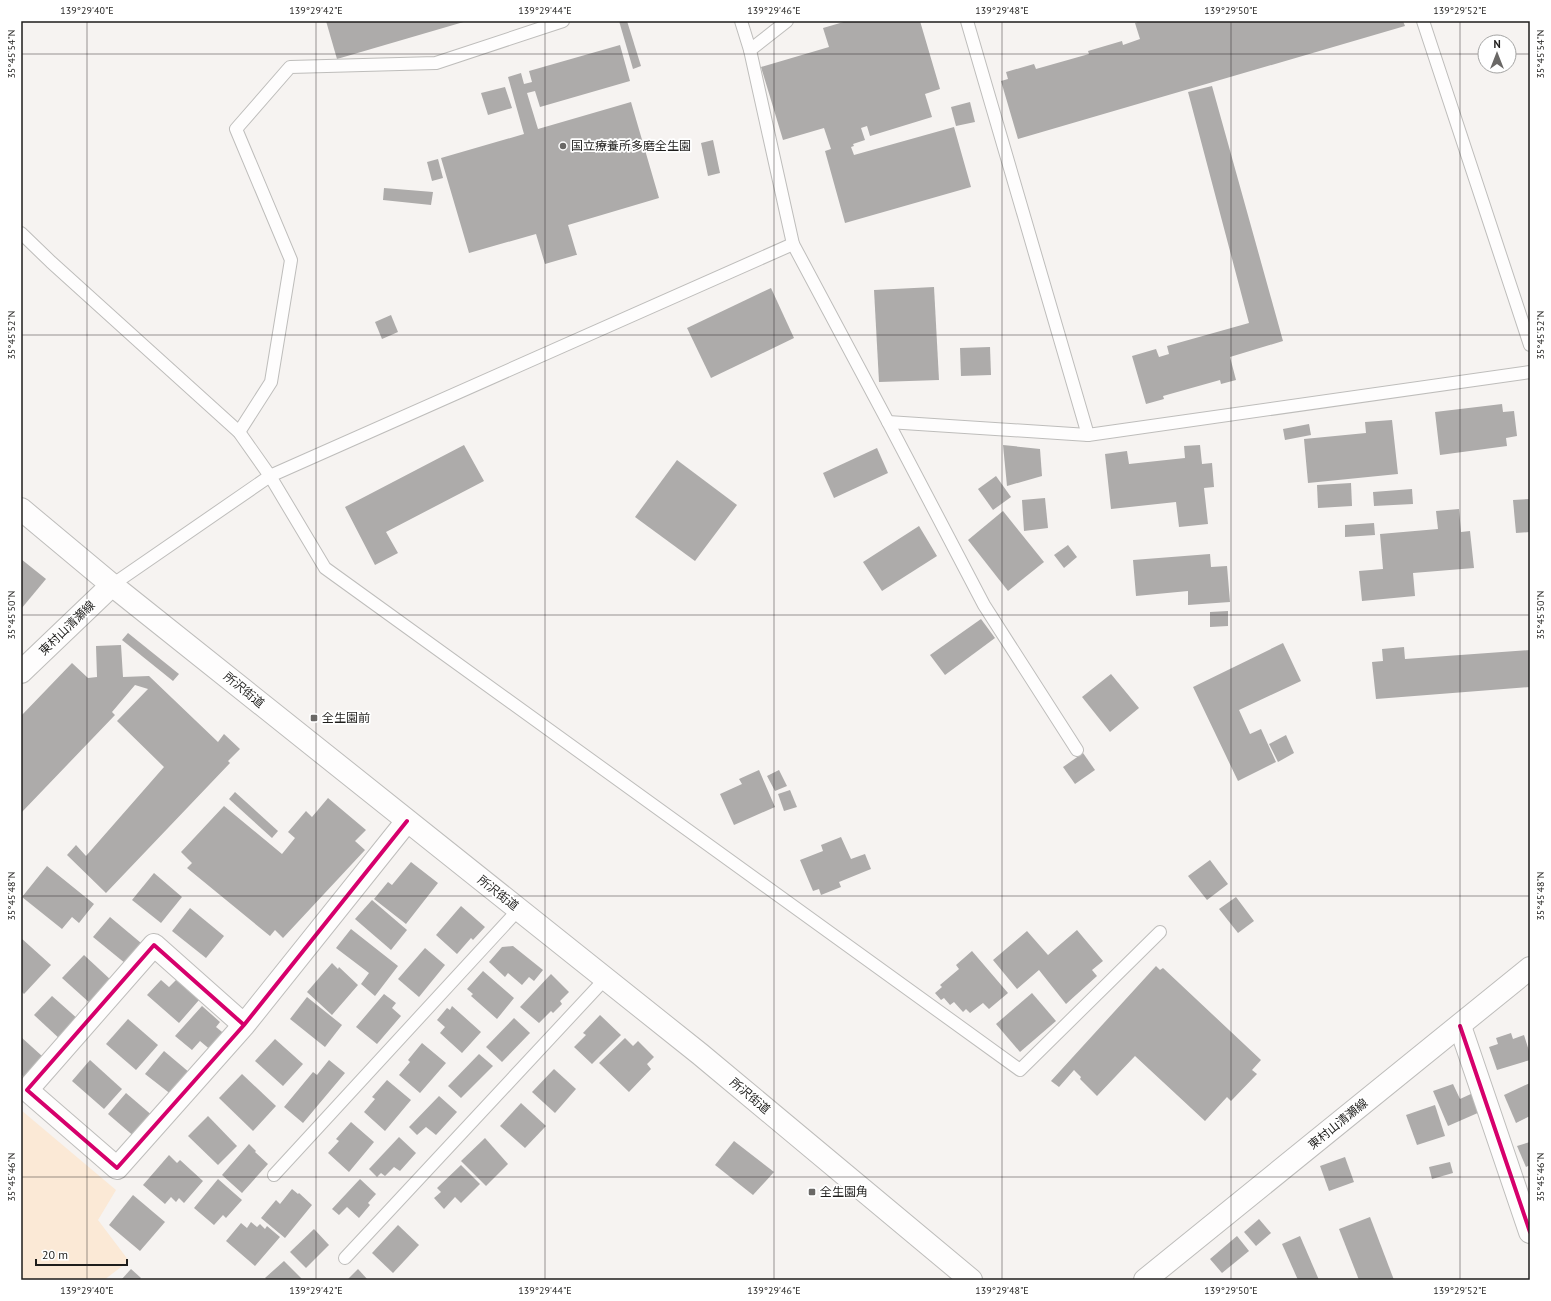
<svg xmlns="http://www.w3.org/2000/svg" width="1551" height="1301" viewBox="0 0 1551 1301" font-family="'PT Sans','Noto Sans JP',sans-serif">
<rect width="100%" height="100%" fill="#f6f3f1"/>
<path fill="#fbe9d6" d="M 21,1110 L 116,1190 L 98,1220 L 129,1261 L 104,1280 L 21,1280 Z"/>
<g fill="#adabaa">
<path d="M 326,21 L 467,21 L 337,59 Z"/>
<path d="M 619,21 L 627,21 L 641,66 L 633,69 Z"/>
<path d="M 847,21 L 920,21 L 940,89 L 925,94 L 932,117 L 870,136 L 867,126 L 861,128 L 865,140 L 853,144 L 854,146 L 851,147 L 854,155 L 954,127 L 971,187 L 845,223 L 825,151 L 831,149 L 824,128 L 783,140 L 761,67 L 829,47 L 823,28 Z"/>
<path d="M 1141,21 L 1403,21 L 1405,26 L 1018,139 L 1001,81 L 1008,79 L 1006,72 L 1034,64 L 1036,69 L 1089,54 L 1088,51 L 1122,41 L 1123,45 L 1140,39 L 1135,23 Z"/>
<path d="M 620,45 L 630,81 L 540,107 L 535,91 L 527,93 L 538,129 L 631,102 L 659,198 L 568,225 L 577,255 L 576,255 L 545,264 L 536,234 L 469,253 L 441,158 L 524,134 L 508,77 L 521,73 L 524,84 L 532,82 L 529,71 Z"/>
<path d="M 1212,86 L 1283,341 L 1230,357 L 1236,380 L 1221,384 L 1220,380 L 1163,396 L 1164,399 L 1146,404 L 1132,356 L 1156,349 L 1159,357 L 1169,354 L 1167,346 L 1249,323 L 1188,92 Z"/>
<path d="M 505,87 L 512,108 L 488,115 L 481,93 Z"/>
<path d="M 970,102 L 975,122 L 956,126 L 951,107 Z"/>
<path d="M 713,140 L 720,173 L 708,176 L 701,143 Z"/>
<path d="M 438,159 L 443,178 L 432,181 L 427,162 Z"/>
<path d="M 384,188 L 433,192 L 431,205 L 383,200 Z"/>
<path d="M 934,287 L 939,380 L 879,382 L 874,290 Z"/>
<path d="M 771,288 L 794,338 L 711,378 L 687,328 Z"/>
<path d="M 391,315 L 398,332 L 382,339 L 375,322 Z"/>
<path d="M 990,347 L 991,375 L 961,376 L 960,348 Z"/>
<path d="M 1502,404 L 1503,412 L 1514,411 L 1517,436 L 1506,438 L 1507,446 L 1440,455 L 1435,412 Z"/>
<path d="M 1392,420 L 1398,474 L 1308,483 L 1304,439 L 1366,433 L 1365,422 Z"/>
<path d="M 1309,424 L 1311,435 L 1285,440 L 1283,429 Z"/>
<path d="M 464,445 L 484,481 L 386,532 L 398,553 L 375,565 L 345,507 Z"/>
<path d="M 1003,445 L 1040,449 L 1042,476 L 1007,486 Z"/>
<path d="M 1200,445 L 1202,464 L 1212,463 L 1214,487 L 1204,488 L 1208,524 L 1179,527 L 1176,502 L 1111,509 L 1105,454 L 1127,451 L 1129,464 L 1185,458 L 1184,446 Z"/>
<path d="M 877,448 L 888,473 L 834,498 L 823,473 Z"/>
<path d="M 677,460 L 737,505 L 695,561 L 635,517 Z"/>
<path d="M 996,476 L 1011,497 L 993,510 L 978,489 Z"/>
<path d="M 1351,483 L 1352,506 L 1318,508 L 1317,485 Z"/>
<path d="M 1412,489 L 1413,504 L 1374,506 L 1373,492 Z"/>
<path d="M 1045,498 L 1048,528 L 1024,531 L 1022,500 Z"/>
<path d="M 1530,499 L 1530,532 L 1516,533 L 1513,500 Z"/>
<path d="M 1459,509 L 1461,532 L 1470,531 L 1474,568 L 1413,573 L 1415,596 L 1362,601 L 1359,571 L 1383,569 L 1380,534 L 1438,529 L 1436,511 Z"/>
<path d="M 1003,511 L 1044,562 L 1008,591 L 968,540 Z"/>
<path d="M 1374,523 L 1375,535 L 1345,537 L 1345,525 Z"/>
<path d="M 919,526 L 937,556 L 882,591 L 863,562 Z"/>
<path d="M 1068,545 L 1077,557 L 1064,568 L 1054,555 Z"/>
<path d="M 1210,554 L 1211,567 L 1227,566 L 1230,602 L 1188,605 L 1188,591 L 1136,596 L 1133,560 Z"/>
<path d="M 21,559 L 46,579 L 21,609 Z"/>
<path d="M 1228,611 L 1228,626 L 1210,627 L 1210,612 Z"/>
<path d="M 981,619 L 995,638 L 945,675 L 930,655 Z"/>
<path d="M 128,633 L 179,674 L 173,681 L 122,640 Z"/>
<path d="M 1283,643 L 1301,681 L 1239,710 L 1250,734 L 1261,729 L 1276,762 L 1238,781 L 1193,687 Z"/>
<path d="M 121,645 L 123,677 L 149,676 L 218,742 L 224,734 L 240,749 L 228,761 L 230,763 L 106,893 L 67,855 L 76,845 L 86,856 L 164,767 L 117,721 L 148,689 L 135,685 L 112,712 L 115,715 L 21,813 L 21,716 L 72,663 L 88,678 L 97,677 L 96,646 Z"/>
<path d="M 1404,647 L 1405,659 L 1530,650 L 1530,687 L 1376,699 L 1372,662 L 1383,661 L 1382,649 Z"/>
<path d="M 1111,674 L 1139,708 L 1110,732 L 1082,697 Z"/>
<path d="M 1286,735 L 1294,753 L 1278,762 L 1269,744 Z"/>
<path d="M 1083,753 L 1095,770 L 1075,784 L 1063,767 Z"/>
<path d="M 759,770 L 775,807 L 734,825 L 720,794 L 742,784 L 739,779 Z"/>
<path d="M 779,770 L 787,786 L 775,791 L 767,776 Z"/>
<path d="M 790,790 L 797,807 L 784,811 L 778,794 Z"/>
<path d="M 235,792 L 278,831 L 272,838 L 229,799 Z"/>
<path d="M 328,798 L 366,830 L 355,841 L 365,850 L 283,938 L 275,930 L 270,936 L 187,868 L 192,863 L 181,852 L 224,806 L 282,854 L 295,838 L 288,832 L 306,811 L 312,817 Z"/>
<path d="M 841,837 L 851,859 L 865,854 L 871,869 L 839,882 L 841,887 L 821,895 L 819,889 L 813,891 L 800,860 L 823,851 L 821,845 Z"/>
<path d="M 1210,860 L 1228,884 L 1207,900 L 1188,876 Z"/>
<path d="M 411,862 L 438,883 L 406,924 L 374,899 L 388,882 L 392,885 Z"/>
<path d="M 47,866 L 94,904 L 79,923 L 72,917 L 62,929 L 22,897 Z"/>
<path d="M 154,873 L 182,897 L 161,923 L 132,900 Z"/>
<path d="M 1236,897 L 1254,921 L 1238,933 L 1219,909 Z"/>
<path d="M 372,900 L 407,930 L 391,950 L 355,919 Z"/>
<path d="M 461,906 L 485,927 L 473,940 L 471,938 L 457,954 L 436,935 Z"/>
<path d="M 190,908 L 224,936 L 206,958 L 172,931 Z"/>
<path d="M 110,917 L 147,948 L 131,968 L 93,937 Z"/>
<path d="M 351,929 L 398,966 L 375,996 L 361,984 L 369,973 L 336,948 Z"/>
<path d="M 1077,930 L 1103,961 L 1092,970 L 1097,976 L 1066,1004 L 1039,970 L 1017,989 L 993,960 L 1027,931 L 1048,955 Z"/>
<path d="M 21,938 L 51,965 L 24,994 L 21,991 Z"/>
<path d="M 513,946 L 543,970 L 534,981 L 529,977 L 522,985 L 508,973 L 505,977 L 489,962 L 502,947 Z"/>
<path d="M 425,948 L 445,965 L 419,997 L 398,979 Z"/>
<path d="M 972,951 L 1008,993 L 989,1009 L 983,1003 L 970,1013 L 966,1009 L 963,1012 L 954,1002 L 950,1005 L 944,998 L 941,1000 L 935,993 L 942,987 L 940,985 L 959,969 L 956,965 Z"/>
<path d="M 84,955 L 112,981 L 91,1004 L 62,978 Z"/>
<path d="M 332,963 L 338,969 L 339,967 L 358,985 L 332,1015 L 307,992 Z"/>
<path d="M 1156,966 L 1160,970 L 1163,968 L 1261,1060 L 1252,1070 L 1257,1074 L 1231,1101 L 1227,1097 L 1205,1121 L 1135,1056 L 1097,1096 L 1080,1079 L 1081,1077 L 1074,1070 L 1059,1087 L 1051,1081 Z"/>
<path d="M 483,971 L 514,998 L 497,1019 L 471,996 L 473,994 L 467,989 Z"/>
<path d="M 551,974 L 569,992 L 560,1001 L 562,1004 L 553,1013 L 551,1011 L 539,1023 L 520,1007 Z"/>
<path d="M 161,980 L 169,987 L 176,980 L 199,1000 L 179,1023 L 147,995 Z"/>
<path d="M 1032,993 L 1056,1021 L 1020,1052 L 996,1024 Z"/>
<path d="M 384,994 L 396,1003 L 392,1008 L 401,1016 L 377,1044 L 356,1027 Z"/>
<path d="M 52,996 L 79,1020 L 61,1040 L 34,1015 Z"/>
<path d="M 307,997 L 342,1025 L 325,1047 L 290,1019 Z"/>
<path d="M 202,1006 L 220,1022 L 216,1027 L 227,1036 L 213,1052 L 200,1041 L 192,1050 L 175,1036 Z"/>
<path d="M 452,1006 L 481,1032 L 462,1053 L 440,1033 L 445,1027 L 437,1020 L 447,1008 L 450,1010 Z"/>
<path d="M 600,1015 L 621,1035 L 592,1064 L 574,1047 L 586,1035 L 583,1033 Z"/>
<path d="M 514,1018 L 530,1033 L 502,1062 L 486,1047 Z"/>
<path d="M 128,1019 L 158,1045 L 136,1070 L 106,1044 Z"/>
<path d="M 1511,1033 L 1513,1039 L 1524,1035 L 1530,1054 L 1530,1060 L 1497,1070 L 1489,1047 L 1498,1044 L 1496,1038 Z"/>
<path d="M 21,1037 L 42,1056 L 24,1077 L 21,1074 Z"/>
<path d="M 625,1038 L 633,1046 L 638,1041 L 654,1057 L 647,1064 L 651,1069 L 629,1092 L 599,1063 Z"/>
<path d="M 275,1039 L 303,1064 L 283,1086 L 255,1061 Z"/>
<path d="M 422,1043 L 446,1063 L 420,1093 L 399,1075 L 410,1062 L 408,1060 Z"/>
<path d="M 164,1051 L 190,1073 L 172,1095 L 145,1074 Z"/>
<path d="M 479,1054 L 493,1066 L 461,1098 L 448,1086 Z"/>
<path d="M 90,1060 L 122,1089 L 104,1109 L 72,1081 Z"/>
<path d="M 329,1060 L 345,1073 L 303,1123 L 284,1107 L 313,1072 L 317,1075 Z"/>
<path d="M 554,1069 L 576,1089 L 555,1113 L 532,1092 Z"/>
<path d="M 242,1074 L 276,1106 L 253,1131 L 219,1098 Z"/>
<path d="M 387,1080 L 411,1100 L 385,1131 L 364,1112 L 375,1099 L 372,1097 Z"/>
<path d="M 1530,1083 L 1530,1116 L 1516,1123 L 1504,1095 Z"/>
<path d="M 1453,1084 L 1460,1099 L 1473,1093 L 1480,1112 L 1448,1126 L 1433,1091 Z"/>
<path d="M 126,1093 L 154,1117 L 136,1138 L 108,1114 Z"/>
<path d="M 439,1096 L 457,1112 L 436,1135 L 426,1127 L 417,1135 L 409,1127 Z"/>
<path d="M 521,1103 L 546,1126 L 525,1148 L 500,1126 Z"/>
<path d="M 1435,1105 L 1445,1136 L 1417,1145 L 1406,1115 Z"/>
<path d="M 208,1116 L 237,1146 L 218,1165 L 188,1136 Z"/>
<path d="M 351,1122 L 374,1142 L 349,1172 L 328,1153 L 339,1141 L 336,1139 Z"/>
<path d="M 399,1137 L 416,1153 L 400,1171 L 394,1167 L 385,1176 L 381,1173 L 377,1177 L 369,1169 Z"/>
<path d="M 485,1138 L 508,1164 L 486,1186 L 461,1161 Z"/>
<path d="M 734,1141 L 774,1172 L 753,1195 L 715,1165 Z"/>
<path d="M 1530,1142 L 1530,1165 L 1526,1167 L 1517,1146 Z"/>
<path d="M 249,1144 L 256,1151 L 255,1152 L 268,1164 L 242,1193 L 222,1175 Z"/>
<path d="M 169,1155 L 177,1163 L 180,1160 L 203,1181 L 184,1203 L 179,1198 L 176,1202 L 171,1197 L 165,1204 L 143,1185 Z"/>
<path d="M 1345,1157 L 1354,1182 L 1329,1191 L 1320,1166 Z"/>
<path d="M 1450,1162 L 1453,1173 L 1432,1179 L 1429,1167 Z"/>
<path d="M 461,1165 L 480,1184 L 461,1203 L 455,1197 L 444,1209 L 434,1198 L 441,1192 L 437,1188 Z"/>
<path d="M 218,1179 L 242,1200 L 226,1218 L 223,1215 L 214,1225 L 194,1208 Z"/>
<path d="M 360,1179 L 376,1194 L 368,1203 L 370,1205 L 359,1218 L 347,1207 L 339,1215 L 332,1209 Z"/>
<path d="M 292,1189 L 298,1194 L 299,1193 L 312,1205 L 285,1238 L 261,1218 L 276,1200 L 280,1204 Z"/>
<path d="M 133,1195 L 165,1222 L 140,1251 L 109,1225 Z"/>
<path d="M 1370,1217 L 1394,1280 L 1359,1280 L 1339,1229 Z"/>
<path d="M 1259,1219 L 1271,1233 L 1256,1246 L 1244,1232 Z"/>
<path d="M 251,1222 L 257,1227 L 260,1224 L 265,1229 L 267,1226 L 280,1237 L 255,1266 L 226,1241 L 241,1223 L 247,1228 Z"/>
<path d="M 398,1225 L 419,1245 L 393,1273 L 372,1253 Z"/>
<path d="M 314,1229 L 329,1245 L 306,1268 L 290,1252 Z"/>
<path d="M 1237,1236 L 1249,1251 L 1222,1273 L 1210,1259 Z"/>
<path d="M 1300,1236 L 1319,1280 L 1298,1280 L 1282,1244 Z"/>
<path d="M 284,1261 L 303,1280 L 267,1280 L 265,1278 Z"/>
<path d="M 131,1269 L 141,1278 L 139,1280 L 121,1280 Z"/>
<path d="M 358,1269 L 368,1280 L 347,1280 Z"/>
</g>
<g fill="none" stroke-linecap="round" stroke-linejoin="round">
<g stroke="#bebdbb" stroke-width="14">
<g id="service">
<path d="M 741,21 L 750,50"/>
<path d="M 787,21 L 750,50 L 793,244 L 888,422 L 984,605 L 1077,750"/>
<path d="M 967,21 L 1088,435"/>
<path d="M 1423,21 L 1530,345"/>
<path d="M 21,233 L 51,262 L 239,432 L 270,476 L 325,568 L 1020,1070 L 1160,932"/>
<path d="M 888,422 L 1088,435 L 1530,372"/>
<path d="M 239,432 L 271,382 L 291,260 L 236,129 L 290,67 L 436,63 L 563,21"/>
<path d="M 112,585 L 270,476 L 793,244"/>
<path d="M 274,1175 L 519,909"/>
<path d="M 345,1258 L 606,978"/>
</g>
</g>
<g stroke="#bebdbb" stroke-width="24">
<g id="minor">
<path d="M 244,1025 L 117,1168 L 27,1090 L 154,945 L 244,1025 L 407,821"/>
<path d="M 1460,1026 L 1530,1232"/>
</g>
</g>
<g stroke="#bebdbb" stroke-width="24">
<g id="secondary">
<path d="M 21,672 L 112,585"/>
<path d="M 1145,1280 L 1530,968"/>
</g>
</g>
<g stroke="#bebdbb" stroke-width="24">
<path id="primary" d="M 21,509 L 112,585 L 700,1054 L 971,1280"/>
</g>
<use href="#service" stroke="#fefdfd" stroke-width="12"/>
<use href="#minor" stroke="#fefdfd" stroke-width="22"/>
<use href="#secondary" stroke="#fefdfd" stroke-width="22"/>
<use href="#primary" stroke="#fefdfd" stroke-width="22"/>
<g stroke="#fff" stroke-width="6">
<g id="cycleway">
<path d="M 244,1025 L 117,1168 L 27,1090 L 154,945 L 244,1025 L 407,821"/>
<path d="M 1460,1026 L 1530,1232"/>
</g>
</g>
<use href="#cycleway" stroke="#d6006c" stroke-width="4"/>
</g>
<path fill="none" stroke="#1e1d1b" stroke-width="1" stroke-opacity="0.45" d="M 87,21 L 87,1280M 316,21 L 316,1280M 545,21 L 545,1280M 774,21 L 774,1280M 1002,21 L 1002,1280M 1231,21 L 1231,1280M 1460,21 L 1460,1280M 21,54 L 1485,54M 1509,54 L 1530,54M 21,335 L 1530,335M 21,615 L 1530,615M 21,896 L 1530,896M 21,1177 L 1530,1177"/>
<g fill="#6a6866" stroke="#fff" stroke-width="1.5">
<circle cx="563" cy="146" r="4"/>
<rect x="310" y="714" width="8" height="8" rx="2"/>
<rect x="808" y="1188" width="8" height="8" rx="2"/>
</g>
<g text-anchor="middle" stroke-width="3.5" stroke-linejoin="round" paint-order="stroke">
<g font-size="12" fill="#1e1d1b" stroke="#fff" text-anchor="start">
<text x="571" y="150">国立療養所多磨全生園</text>
<text x="322" y="722">全生園前</text>
<text x="820" y="1196">全生園角</text>
</g>
<g font-size="12" fill="#1e1d1b" stroke="#fff">
<text transform="translate(67 628) rotate(-44)" y="4">東村山清瀬線</text>
<text transform="translate(244 690) rotate(39)" y="4">所沢街道</text>
<text transform="translate(498 893) rotate(38)" y="4">所沢街道</text>
<text transform="translate(750 1096) rotate(40)" y="4">所沢街道</text>
<text transform="translate(1338 1124) rotate(-39)" y="4">東村山清瀬線</text>
</g>
</g>
<rect width="1551" height="1301" fill="none" stroke="#ffffff" stroke-width="44"/>
<g transform="translate(1497 54)"><circle r="19" fill="#ffffff" stroke="#a5a5a4"/>
<path d="M0-3L7 15L0 10L-7 15Z" fill="#6a6866"/>
<text y="-6" font-size="11" font-weight="bold" text-anchor="middle" fill="#1e1d1b">N</text>
</g>
<path d="M36 1259v6h91v-6" fill="none" stroke="#1e1d1b" stroke-width="2"/>
<text x="42" y="1259" font-size="12" fill="#1e1d1b" stroke="#ffffff" stroke-width="3" paint-order="stroke">20 m</text>
<rect x="22" y="22" width="1507" height="1257" fill="none" stroke="#1e1d1b" stroke-width="1.5"/>
<g font-size="10" text-anchor="middle" fill="#1e1d1b">
<text x="87" y="14">139°29'40"E</text>
<text x="316" y="14">139°29'42"E</text>
<text x="545" y="14">139°29'44"E</text>
<text x="774" y="14">139°29'46"E</text>
<text x="1002" y="14">139°29'48"E</text>
<text x="1231" y="14">139°29'50"E</text>
<text x="1460" y="14">139°29'52"E</text>
<text transform="translate(11 54) rotate(-90)" y="4">35°45'54"N</text>
<text transform="translate(1540 54) rotate(-90)" y="4">35°45'54"N</text>
<text transform="translate(11 335) rotate(-90)" y="4">35°45'52"N</text>
<text transform="translate(1540 335) rotate(-90)" y="4">35°45'52"N</text>
<text transform="translate(11 615) rotate(-90)" y="4">35°45'50"N</text>
<text transform="translate(1540 615) rotate(-90)" y="4">35°45'50"N</text>
<text transform="translate(11 896) rotate(-90)" y="4">35°45'48"N</text>
<text transform="translate(1540 896) rotate(-90)" y="4">35°45'48"N</text>
<text transform="translate(11 1177) rotate(-90)" y="4">35°45'46"N</text>
<text transform="translate(1540 1177) rotate(-90)" y="4">35°45'46"N</text>
<text x="87" y="1294">139°29'40"E</text>
<text x="316" y="1294">139°29'42"E</text>
<text x="545" y="1294">139°29'44"E</text>
<text x="774" y="1294">139°29'46"E</text>
<text x="1002" y="1294">139°29'48"E</text>
<text x="1231" y="1294">139°29'50"E</text>
<text x="1460" y="1294">139°29'52"E</text>
</g>
</svg>
